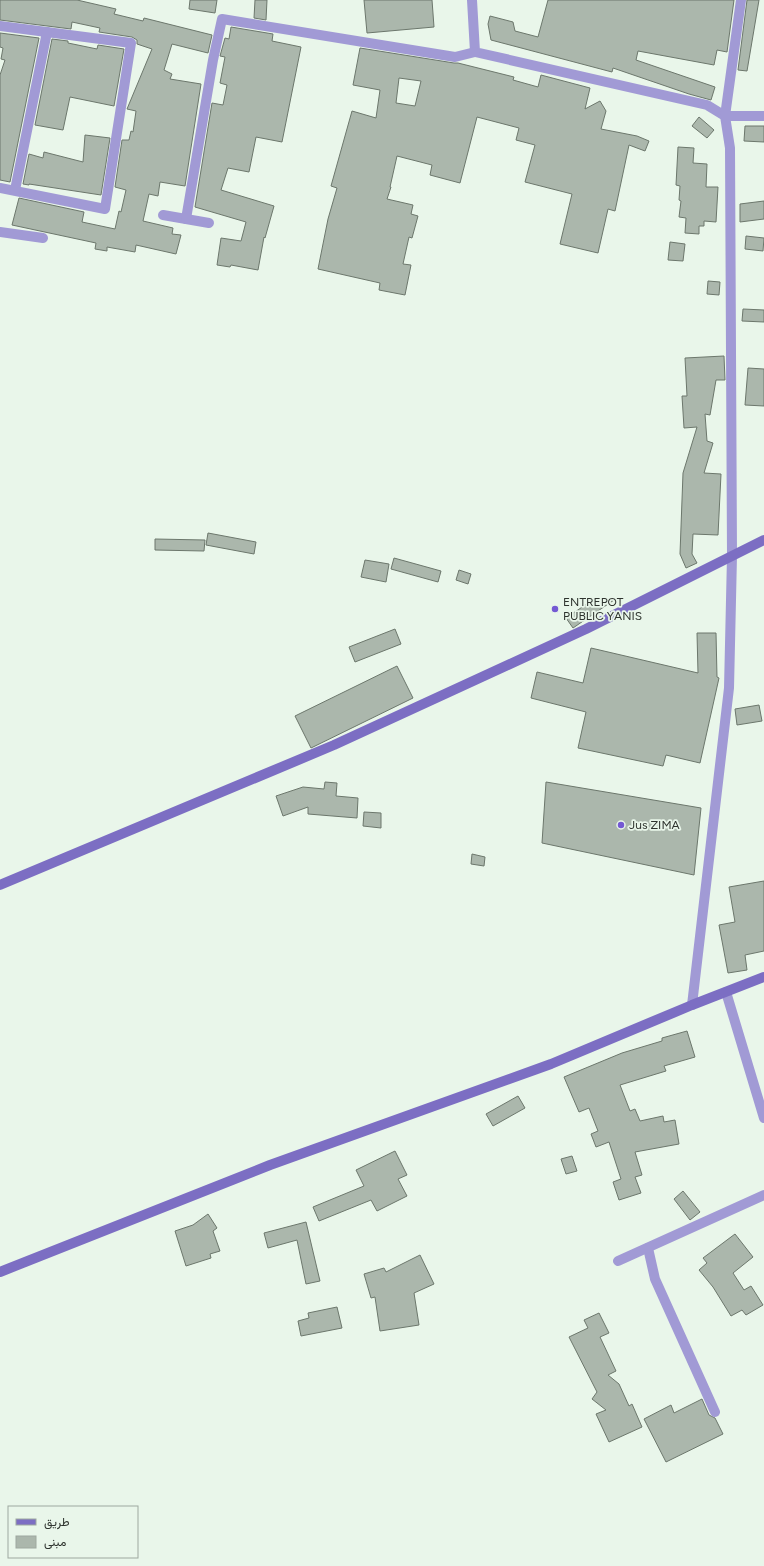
<svg xmlns="http://www.w3.org/2000/svg" width="764" height="1566" viewBox="0 0 764 1566" font-family="Figtree,Vazirmatn,sans-serif">
<rect width="100%" height="100%" fill="#e9f6ea"/>
<g fill="#abb7ac" stroke="#6c776c" fill-rule="evenodd">
<path d="M 0,0 L 77,0 L 116,9 L 114,14 L 143,21 L 144,18 L 212,35 L 208,53 L 172,44 L 164,70 L 172,74 L 170,79 L 201,84 L 185,186 L 160,182 L 158,196 L 149,194 L 143,221 L 173,228 L 172,234 L 181,235 L 176,254 L 136,245 L 135,252 L 107,247 L 107,251 L 95,249 L 96,243 L 12,225 L 19,198 L 84,212 L 82,222 L 115,229 L 119,211 L 121,212 L 126,190 L 115,187 L 122,140 L 129,140 L 131,131 L 133,132 L 136,111 L 127,109 L 152,49 L 137,44 L 137,40 L 132,37 L 99,32 L 100,28 L 72,22 L 71,29 L 0,20 Z"/>
<path d="M 190,0 L 217,0 L 215,13 L 189,9 Z"/>
<path d="M 255,0 L 267,0 L 266,20 L 254,18 Z"/>
<path d="M 364,0 L 432,0 L 434,27 L 367,33 Z"/>
<path d="M 548,0 L 734,0 L 727,52 L 717,50 L 714,65 L 638,51 L 636,60 L 715,87 L 711,100 L 689,94 L 613,68 L 612,72 L 491,40 L 488,24 L 490,16 L 513,22 L 515,31 L 538,37 Z"/>
<path d="M 747,0 L 759,0 L 747,71 L 738,70 Z"/>
<path d="M 231,27 L 273,34 L 272,41 L 301,47 L 282,142 L 256,137 L 249,172 L 228,168 L 221,190 L 274,206 L 265,238 L 264,237 L 258,270 L 231,265 L 230,267 L 217,265 L 221,238 L 241,241 L 246,222 L 195,207 L 212,103 L 223,105 L 227,85 L 220,83 L 225,57 L 220,56 L 225,38 L 229,39 Z"/>
<path d="M 0,33 L 39,38 L 10,182 L 0,180 L 0,75 L 5,60 L 1,59 L 3,48 L 0,47 Z"/>
<path d="M 52,39 L 68,41 L 68,43 L 97,49 L 98,45 L 124,49 L 114,106 L 70,97 L 63,130 L 35,125 Z"/>
<path d="M 360,48 L 454,63 L 458,63 L 514,77 L 513,80 L 538,87 L 541,75 L 590,88 L 585,109 L 600,101 L 606,111 L 601,129 L 637,136 L 649,141 L 645,151 L 629,145 L 615,211 L 608,209 L 598,253 L 560,244 L 572,194 L 525,182 L 535,145 L 516,140 L 519,128 L 477,117 L 460,183 L 430,175 L 432,165 L 397,156 L 390,187 L 391,187 L 387,199 L 413,205 L 411,214 L 418,216 L 412,238 L 409,237 L 403,264 L 411,265 L 405,295 L 379,290 L 380,283 L 318,269 L 328,219 L 337,188 L 331,186 L 352,111 L 376,118 L 380,90 L 353,85 ZM 399,78 L 421,81 L 415,106 L 396,103 Z"/>
<path d="M 699,117 L 714,130 L 707,138 L 692,126 Z"/>
<path d="M 745,126 L 764,126 L 764,142 L 744,141 Z"/>
<path d="M 85,135 L 110,138 L 101,195 L 29,184 L 29,185 L 23,184 L 29,154 L 43,158 L 44,152 L 83,162 Z"/>
<path d="M 678,147 L 694,148 L 693,163 L 707,164 L 706,187 L 718,187 L 716,222 L 704,221 L 704,226 L 699,226 L 699,234 L 685,233 L 686,218 L 679,217 L 681,201 L 679,200 L 680,186 L 676,185 Z"/>
<path d="M 764,201 L 764,219 L 740,222 L 740,204 Z"/>
<path d="M 746,236 L 764,238 L 763,251 L 745,249 Z"/>
<path d="M 670,242 L 685,244 L 683,261 L 668,260 Z"/>
<path d="M 708,281 L 720,282 L 719,295 L 707,294 Z"/>
<path d="M 743,309 L 764,310 L 764,322 L 742,321 Z"/>
<path d="M 724,356 L 725,380 L 716,380 L 710,415 L 705,414 L 707,441 L 713,443 L 704,473 L 721,474 L 718,535 L 693,534 L 692,554 L 697,563 L 686,568 L 680,554 L 683,473 L 697,427 L 684,428 L 682,396 L 687,396 L 685,358 Z"/>
<path d="M 748,368 L 764,369 L 764,406 L 745,405 Z"/>
<path d="M 208,533 L 256,542 L 254,554 L 206,545 Z"/>
<path d="M 155,539 L 205,540 L 204,551 L 155,550 Z"/>
<path d="M 394,558 L 441,571 L 438,582 L 391,569 Z"/>
<path d="M 365,560 L 389,564 L 386,582 L 361,577 Z"/>
<path d="M 459,570 L 471,574 L 468,584 L 456,580 Z"/>
<path d="M 594,599 L 595,601 L 614,600 L 573,628 L 566,618 Z"/>
<path d="M 395,629 L 401,644 L 355,662 L 349,647 Z"/>
<path d="M 697,633 L 716,633 L 717,677 L 719,678 L 700,763 L 666,755 L 663,766 L 578,748 L 586,712 L 531,698 L 537,672 L 583,683 L 591,648 L 698,673 Z"/>
<path d="M 397,666 L 413,698 L 311,748 L 295,716 Z"/>
<path d="M 759,705 L 762,721 L 737,725 L 735,709 Z"/>
<path d="M 325,782 L 337,783 L 336,796 L 358,798 L 357,818 L 308,814 L 308,807 L 283,816 L 276,796 L 303,787 L 324,789 Z"/>
<path d="M 546,782 L 701,808 L 694,875 L 542,843 Z"/>
<path d="M 364,812 L 381,813 L 381,828 L 363,826 Z"/>
<path d="M 472,854 L 485,857 L 484,866 L 471,864 Z"/>
<path d="M 764,881 L 764,951 L 745,955 L 747,970 L 728,973 L 719,925 L 735,922 L 729,887 Z"/>
<path d="M 687,1031 L 695,1057 L 664,1066 L 666,1071 L 620,1085 L 630,1111 L 635,1109 L 640,1121 L 663,1116 L 664,1122 L 675,1120 L 679,1144 L 635,1152 L 642,1175 L 635,1177 L 641,1193 L 619,1200 L 613,1182 L 621,1179 L 609,1142 L 596,1147 L 591,1134 L 598,1131 L 589,1108 L 579,1112 L 564,1077 L 622,1053 L 662,1041 L 662,1038 Z"/>
<path d="M 518,1096 L 525,1108 L 493,1126 L 486,1114 Z"/>
<path d="M 395,1151 L 407,1175 L 398,1179 L 407,1196 L 377,1211 L 371,1200 L 319,1221 L 313,1207 L 364,1186 L 356,1170 Z"/>
<path d="M 572,1156 L 577,1171 L 566,1174 L 561,1159 Z"/>
<path d="M 683,1191 L 700,1212 L 690,1220 L 674,1199 Z"/>
<path d="M 208,1214 L 217,1228 L 213,1231 L 220,1251 L 210,1254 L 211,1258 L 186,1266 L 175,1231 L 193,1225 Z"/>
<path d="M 306,1222 L 320,1281 L 306,1284 L 297,1240 L 268,1248 L 264,1233 Z"/>
<path d="M 735,1234 L 753,1257 L 733,1273 L 744,1290 L 751,1286 L 763,1305 L 746,1315 L 742,1310 L 731,1316 L 713,1287 L 699,1270 L 707,1263 L 703,1258 Z"/>
<path d="M 420,1255 L 434,1284 L 414,1293 L 419,1325 L 380,1331 L 375,1297 L 371,1298 L 364,1274 L 384,1268 L 386,1272 Z"/>
<path d="M 337,1307 L 342,1328 L 301,1336 L 298,1321 L 309,1318 L 308,1313 Z"/>
<path d="M 599,1313 L 609,1333 L 600,1337 L 616,1371 L 608,1375 L 619,1384 L 629,1406 L 632,1404 L 642,1427 L 609,1442 L 596,1414 L 606,1410 L 592,1399 L 597,1392 L 569,1337 L 588,1328 L 584,1320 Z"/>
<path d="M 702,1399 L 709,1415 L 715,1418 L 723,1434 L 666,1462 L 644,1419 L 671,1405 L 674,1413 Z"/>
</g>
<g fill="none" stroke-linecap="round" stroke-linejoin="round">
<g stroke="#a19ad5" stroke-width="10">
<path d="M 472,0 L 475,52 L 707,105 L 725,116 L 730,148 L 732,556 L 729,688 L 692,1005"/>
<path d="M 741,0 L 725,116 L 764,116"/>
<path d="M 0,26 L 131,43 L 105,209 L 0,188"/>
<path d="M 15,190 L 47,32"/>
<path d="M 163,215 L 209,223"/>
<path d="M 186,219 L 213,60 L 222,19 L 455,57 L 475,52"/>
<path d="M 0,232 L 43,238"/>
<path d="M 726,992 L 764,1118"/>
<path d="M 648,1248 L 655,1279 L 715,1412"/>
<path d="M 618,1261 L 764,1195"/>
</g>
<g stroke="#7c6ec3" stroke-width="10">
<path d="M 0,885 L 334,745 L 586,629 L 764,540"/>
<path d="M 0,1272 L 270,1165 L 551,1064 L 692,1005 L 764,977"/>
</g>
</g>
<g fill="#7459d3" stroke="#e9f6ea" stroke-width="1.5">
<circle cx="555" cy="609" r="4"/>
<circle cx="621" cy="825" r="4"/>
</g>
<g text-anchor="middle" stroke-width="3.5" stroke-linejoin="round" paint-order="stroke">
<g font-size="12" fill="#2e332e" stroke="#e9f6ea" text-anchor="start">
<text x="563" y="606">ENTREPOT<tspan x="563" dy="14">PUBLIC YANIS</tspan></text>
<text x="629" y="829">Jus ZIMA</text>
</g>
</g>
<rect x="8" y="1506" width="130" height="52" fill="#e9f6ea" stroke="#9ea89f"/>
<rect x="16" y="1519" width="20" height="6" fill="#7c6ec3" stroke="#9ea89f"/>
<text x="44" y="1526" font-size="12" fill="#2e332e">طريق</text>
<rect x="16" y="1536" width="20" height="12" fill="#abb7ac" stroke="#9ea89f"/>
<text x="44" y="1546" font-size="12" fill="#2e332e">مبنى</text>
</svg>
